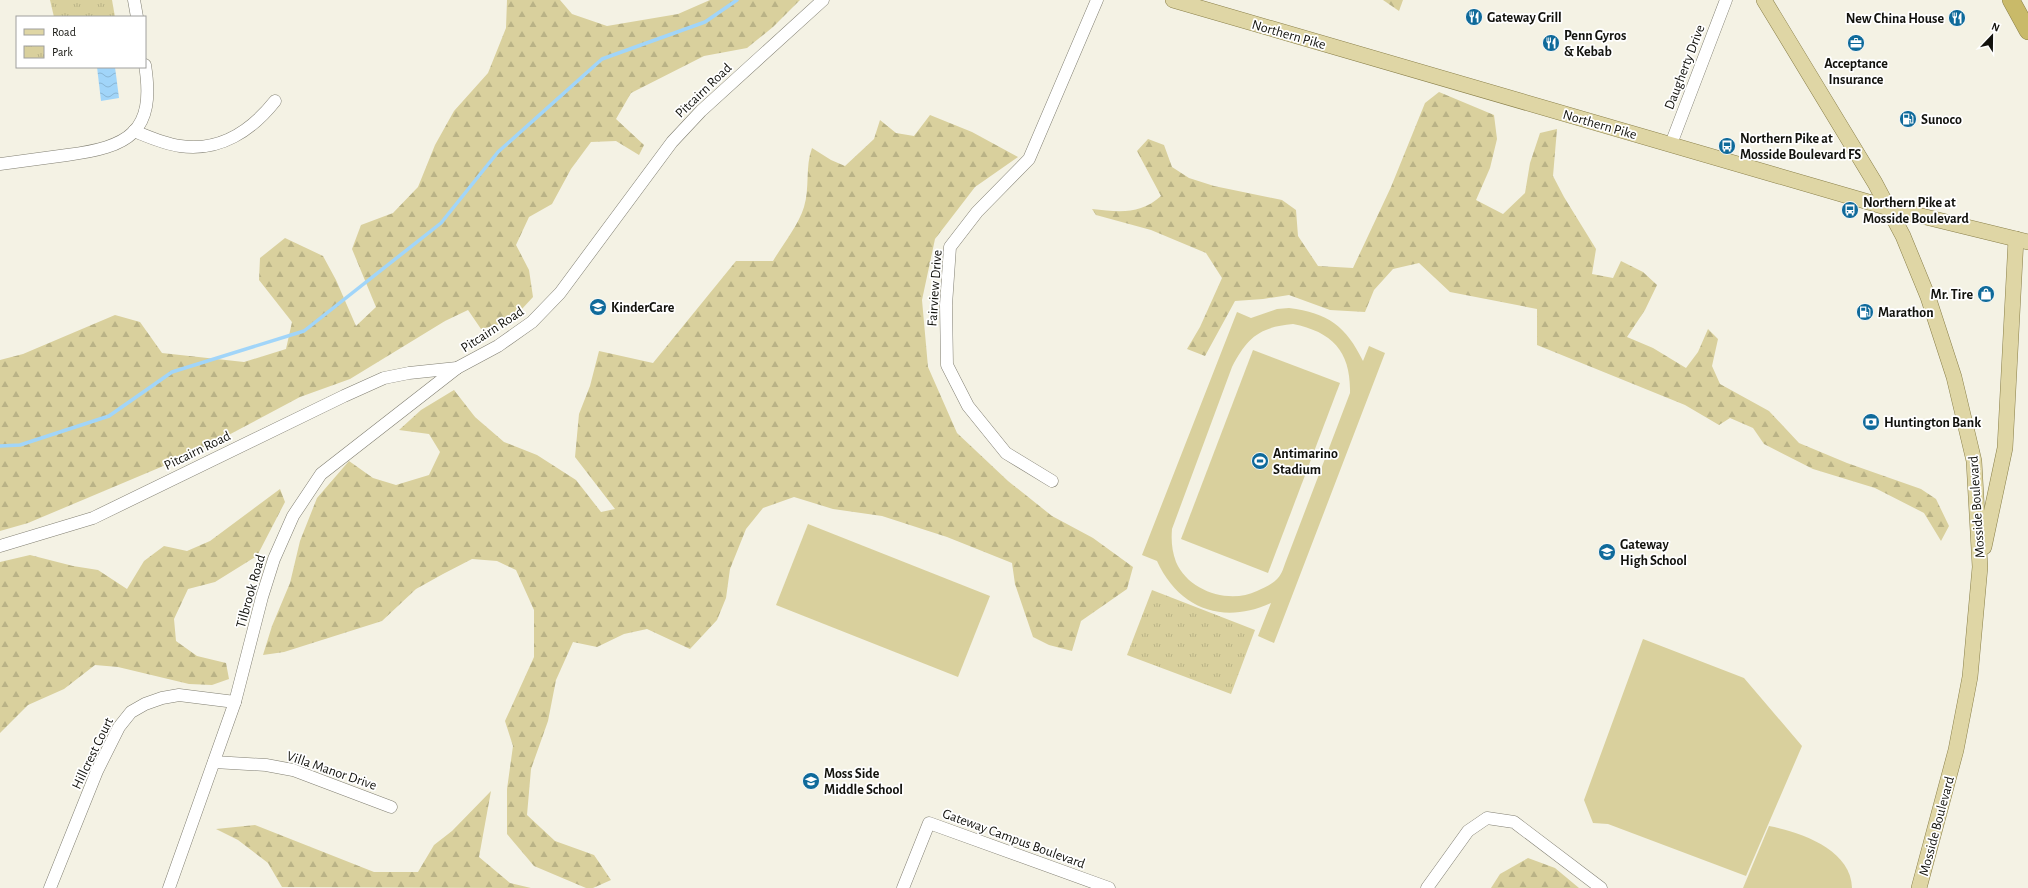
<svg xmlns="http://www.w3.org/2000/svg" width="2028" height="888" viewBox="0 0 2028 888" font-family="'Alegreya Sans',sans-serif">
<defs>
<pattern id="forest-firs" width="22" height="20" patternUnits="userSpaceOnUse"><rect width="22" height="20" fill="#d9d09d"/><path d="M5 1l3.5 6h-7zM16 11l3.5 6h-7z" fill="#b9b286"/></pattern>
<pattern id="park-tufts" width="24" height="20" patternUnits="userSpaceOnUse"><rect width="24" height="20" fill="#d9d09d"/><path d="M3 7l-1-3M5 7V3M7 7l1-3M15 17l-1-3M17 17v-4M19 17l1-3" fill="none" stroke="#b9b286"/></pattern>
<pattern id="water-waves" width="16" height="10" patternUnits="userSpaceOnUse"><rect width="16" height="10" fill="#a1d5f9"/><path d="M0 5q4-4 8 0t8 0" fill="none" stroke="#8ab6d4"/></pattern>
</defs>
<rect width="100%" height="100%" fill="#f4f2e4"/>
<g fill="#d9d09d" fill-rule="evenodd">
<path d="M 1289,308 C 1328,313 1346,326 1363,361 L 1369,346 L 1385,353 L 1274,643 L 1258,636 L 1271,603 C 1223,625 1179,609 1157,561 L 1142,555 L 1237,312 L 1251,318 L 1277,309 ZM 1293,324 C 1333,332 1351,352 1350,393 L 1286,561 C 1284,566 1282,574 1278,578 C 1273,584 1264,588 1257,591 C 1230,604 1189,592 1176,562 C 1172,551 1171,541 1172,529 L 1232,367 C 1247,338 1259,327 1293,324 Z"/>
<path d="M 1253,350 L 1340,383 L 1268,573 L 1181,539 Z"/>
<path d="M 808,524 L 990,596 L 958,677 L 776,605 Z"/>
<path d="M 1643,639 L 1744,678 L 1802,746 L 1746,876 L 1608,824 L 1593,823 L 1584,800 Z"/>
<path d="M 1769,826 C 1800,832 1851,849 1852,888 L 1743,888 Z"/>
</g>
<g fill="url(#forest-firs)">
<path d="M 507,0 L 560,0 L 572,14 L 607,26 L 678,14 L 710,0 L 800,0 L 773,27 L 747,48 L 704,56 L 631,93 L 616,119 L 644,145 L 639,155 L 616,141 L 591,142 L 571,169 L 552,204 L 529,217 L 516,245 L 529,270 L 533,297 L 510,322 L 481,329 L 468,310 L 445,321 L 350,379 L 300,397 L 221,439 L 161,467 L 28,523 L 0,531 L 0,360 L 23,354 L 115,315 L 140,322 L 162,353 L 244,362 L 286,349 L 292,322 L 259,280 L 260,258 L 285,238 L 323,256 L 336,280 L 356,326 L 376,307 L 352,249 L 361,225 L 393,213 L 418,187 L 435,145 L 454,111 L 488,73 L 506,28 Z"/>
<path d="M 1383,0 L 1403,0 L 1399,11 Z"/>
<path d="M 1439,92 L 1494,115 L 1497,139 L 1490,168 L 1476,200 L 1503,214 L 1525,193 L 1530,163 L 1540,133 L 1557,129 L 1553,176 L 1564,197 L 1596,249 L 1592,274 L 1613,278 L 1621,261 L 1643,272 L 1657,285 L 1645,310 L 1627,337 L 1653,348 L 1686,368 L 1698,352 L 1708,329 L 1718,339 L 1712,366 L 1720,384 L 1769,411 L 1799,443 L 1847,463 L 1921,489 L 1936,499 L 1949,526 L 1941,541 L 1924,513 L 1875,488 L 1813,469 L 1764,444 L 1753,428 L 1730,418 L 1719,425 L 1685,405 L 1537,345 L 1537,309 L 1450,292 L 1419,263 L 1393,269 L 1374,290 L 1365,312 L 1330,310 L 1289,295 L 1263,299 L 1235,301 L 1205,356 L 1187,349 L 1200,327 L 1222,278 L 1206,253 L 1151,230 L 1096,215 L 1092,209 C 1119,212 1140,215 1161,196 L 1137,151 L 1148,139 L 1164,145 L 1172,167 L 1189,178 L 1214,186 L 1282,200 L 1296,210 L 1298,236 L 1318,266 L 1353,268 L 1391,187 L 1425,103 Z"/>
<path d="M 930,115 L 972,132 L 1018,157 L 975,187 L 935,239 L 922,300 L 928,367 L 957,433 L 1008,481 L 1052,516 L 1093,538 L 1133,567 L 1127,589 L 1081,621 L 1072,651 L 1049,645 L 1033,637 L 1015,584 L 1012,563 L 947,537 L 882,516 L 833,509 L 794,497 L 763,508 L 746,529 L 730,569 L 726,598 L 717,620 L 690,649 L 647,629 L 624,634 L 597,647 L 573,642 L 556,680 L 548,721 L 531,769 L 527,815 L 555,841 L 594,855 L 611,880 L 593,888 L 586,888 L 534,866 L 507,834 L 507,789 L 513,746 L 505,721 L 534,657 L 534,610 L 516,570 L 497,561 L 472,559 L 443,574 L 416,589 L 382,621 L 284,652 L 263,655 L 272,626 L 290,583 L 300,541 L 317,498 L 349,461 L 373,478 L 396,485 L 429,475 L 440,452 L 429,434 L 399,430 L 421,410 L 454,390 L 475,417 L 504,442 L 537,455 L 576,480 L 601,512 L 615,509 L 575,457 L 579,414 L 590,386 L 599,351 L 653,363 L 736,261 L 773,261 C 783,244 798,226 804,207 C 810,188 805,166 812,148 L 831,160 L 845,166 L 874,139 L 880,120 L 896,133 L 914,136 Z"/>
<path d="M 280,489 L 285,502 L 257,556 L 215,582 L 188,589 L 174,619 L 176,641 L 197,656 L 226,663 L 229,679 L 212,685 L 189,684 L 118,667 L 95,665 L 64,689 L 28,705 L 0,733 L 0,562 L 30,555 L 73,566 L 98,570 L 127,589 L 144,561 L 164,546 L 187,551 L 210,541 Z"/>
<path d="M 491,791 L 479,857 L 510,883 L 531,888 L 282,887 L 268,863 L 238,840 L 216,829 L 255,825 L 374,872 L 418,872 L 434,845 L 452,831 Z"/>
<path d="M 1528,858 L 1555,868 L 1579,888 L 1491,888 L 1500,874 Z"/>
</g>
<g fill="url(#park-tufts)">
<path d="M 50,0 L 112,0 L 115,17 L 54,17 Z"/>
<path d="M 1152,590 L 1255,630 L 1231,694 L 1127,655 Z"/>
</g>
<path fill="url(#water-waves)" d="M 97,67 L 115,67 L 119,98 L 101,101 Z"/>
<g fill="none" stroke-linecap="round" stroke-linejoin="round">
<path stroke="#a1d5f9" stroke-width="3.5" d="M 0,446 L 20,445 L 109,416 L 172,372 L 304,331 L 441,223 L 498,152 L 602,59 L 705,22 L 737,0"/>
<g stroke="#817f72" stroke-width="13">
<g id="minor">
<path d="M 134,0 L 137,17"/>
<path d="M 134,131 C 149,137 164,144 180,146 C 220,152 252,130 275,101"/>
<path d="M 1671,144 L 1726,0"/>
<path d="M 0,164 C 22,161 44,158 67,155 C 128,147 156,133 145,65"/>
<path d="M 1052,481 L 1006,453 L 968,406 L 947,365 L 946,305 L 950,247 L 977,212 L 1029,159 L 1097,0"/>
<path d="M 0,546 L 93,518 L 344,396 L 384,378 L 409,373 L 457,368 L 498,346 L 532,322 L 560,293 L 672,142 L 701,111 L 823,0"/>
<path d="M 214,762 L 266,765 L 293,770 L 391,807"/>
<path d="M 50,888 L 97,771 L 119,727 L 131,712 L 145,704 L 162,698 L 179,695 L 235,702"/>
<path d="M 169,888 L 235,702 L 262,597 L 274,559 L 293,516 L 321,474 L 457,368"/>
<path d="M 903,888 L 929,823 L 1109,888"/>
<path d="M 1427,888 L 1468,831 L 1487,818 L 1514,822 L 1601,888"/>
</g>
</g>
<g stroke="#897f49" stroke-width="16">
<g id="major">
<path d="M 1173,0 L 1889,208 L 2028,242"/>
<path d="M 1764,0 L 1875,183 L 1903,236 L 1928,297 L 1954,377 L 1974,461 L 1980,567 L 1970,677 L 1956,750 L 1919,888"/>
<path d="M 1984,547 L 2005,448 L 2016,239"/>
</g>
</g>
<g stroke="#897f49" stroke-width="18">
<path id="highway" d="M 2011,0 L 2028,31"/>
</g>
<use href="#minor" stroke="#fff" stroke-width="12"/>
<use href="#major" stroke="#dfd6a5" stroke-width="15"/>
<use href="#highway" stroke="#c9ba69" stroke-width="17"/>
</g>
<defs>
<g id="restaurant-disc" transform="scale(0.9)"><circle r="9.5" fill="#0f6a9a" stroke="#fff"/><path d="M-5-6h1v4h1v-4h1v4h1v-4h1v5L-1.5 .5V6h-2V.5L-5-1ZM5-6V6H3V1.5H1.5Q1.5-4 5-6Z" fill="#fff"/></g>
<g id="office-disc" transform="scale(0.9)"><circle r="9.5" fill="#0f6a9a" stroke="#fff"/><path d="M-6-3h4V-5.5h4V-3h4V5H-6ZM-1-4.5V-3h2v-1.5ZM-6 0V1H6V0Z" fill="#fff"/></g>
<g id="fuel-disc" transform="scale(0.9)"><circle r="9.5" fill="#0f6a9a" stroke="#fff"/><path d="M-5.5-6h7V0h2V4h1.3V-2.5L3-4.5l.8-.8L6-3V5H2.5V1h-1V6h-7ZM-4.2-4.7v3.2H.2V-4.7Z" fill="#fff"/></g>
<g id="bus-disc" transform="scale(0.9)"><circle r="9.5" fill="#0f6a9a" stroke="#fff"/><path d="M-5-6H5V4H4V6H2V4H-2V6H-4V4H-5ZM-3.5-4V0h7V-4ZM-3.5 1.2v1.5H-2V1.2ZM2 1.2v1.5H3.5V1.2Z" fill="#fff"/></g>
<g id="shop-disc" transform="scale(0.9)"><circle r="9.5" fill="#0f6a9a" stroke="#fff"/><path d="M-5-2.5h2.3a2.7 3.5 0 0 1 5.4 0H5L5.5 6h-11ZM-1.5-2.5h3a1.5 2.3 0 0 0-3 0Z" fill="#fff"/></g>
<g id="school-disc" transform="scale(0.9)"><circle r="9.5" fill="#0f6a9a" stroke="#fff"/><path d="M0-5L7-2L0 1L-7-2ZM-4 1L0 2.5L4 1V4Q0 6-4 4Z" fill="#fff"/></g>
<g id="bank-disc" transform="scale(0.9)"><circle r="9.5" fill="#0f6a9a" stroke="#fff"/><path d="M-6-4H6V4H-6ZM0-2.3a2.3 2.3 0 1 0 0 4.6a2.3 2.3 0 1 0 0-4.6Z" fill="#fff"/></g>
<g id="stadium-disc" transform="scale(0.9)"><circle r="9.5" fill="#0f6a9a" stroke="#fff"/><path d="M0-5a6.5 5 0 1 0 0 10a6.5 5 0 1 0 0-10ZM-3.5-1.8h7v3.6h-7Z" fill="#fff"/></g>
</defs>
<g fill-rule="evenodd">
<use href="#restaurant-disc" x="1474" y="17"/>
<use href="#restaurant-disc" x="1957" y="18"/>
<use href="#restaurant-disc" x="1551" y="43"/>
<use href="#office-disc" x="1856" y="43"/>
<use href="#fuel-disc" x="1908" y="119"/>
<use href="#bus-disc" x="1727" y="146"/>
<use href="#bus-disc" x="1850" y="210"/>
<use href="#shop-disc" x="1986" y="294"/>
<use href="#school-disc" x="598" y="307"/>
<use href="#fuel-disc" x="1865" y="312"/>
<use href="#bank-disc" x="1871" y="422"/>
<use href="#stadium-disc" x="1260" y="461"/>
<use href="#school-disc" x="1607" y="552"/>
<use href="#school-disc" x="811" y="781"/>
</g>
<g text-anchor="middle" stroke-width="3.5" stroke-linejoin="round" paint-order="stroke">
<g font-size="14" font-weight="bold" fill="#12120d" stroke="#fff" text-anchor="start">
<text x="1487" y="22">Gateway Grill</text>
<text x="1944" y="23" text-anchor="end">New China House</text>
<text x="1564" y="40">Penn Gyros<tspan x="1564" dy="16">&amp; Kebab</tspan></text>
<text x="1856" y="68" text-anchor="middle">Acceptance<tspan x="1856" dy="16">Insurance</tspan></text>
<text x="1921" y="124">Sunoco</text>
<text x="1740" y="143">Northern Pike at<tspan x="1740" dy="16">Mosside Boulevard FS</tspan></text>
<text x="1863" y="207">Northern Pike at<tspan x="1863" dy="16">Mosside Boulevard</tspan></text>
<text x="1973" y="299" text-anchor="end">Mr. Tire</text>
<text x="611" y="312">KinderCare</text>
<text x="1878" y="317">Marathon</text>
<text x="1884" y="427">Huntington Bank</text>
<text x="1273" y="458">Antimarino<tspan x="1273" dy="16">Stadium</tspan></text>
<text x="1620" y="549">Gateway<tspan x="1620" dy="16">High School</tspan></text>
<text x="824" y="778">Moss Side<tspan x="824" dy="16">Middle School</tspan></text>
</g>
<g font-size="14" fill="#12120d" stroke="#fff">
<text transform="translate(1289 34) rotate(16)" y="5">Northern Pike</text>
<text transform="translate(1684 67) rotate(-69)" y="5">Daugherty Drive</text>
<text transform="translate(703 90) rotate(-44)" y="5">Pitcairn Road</text>
<text transform="translate(1600 124) rotate(16)" y="5">Northern Pike</text>
<text transform="translate(934 288) rotate(-86)" y="5">Fairview Drive</text>
<text transform="translate(492 329) rotate(-33)" y="5">Pitcairn Road</text>
<text transform="translate(197 450) rotate(-26)" y="5">Pitcairn Road</text>
<text transform="translate(1976 507) rotate(-94)" y="5">Mosside Boulevard</text>
<text transform="translate(250 591) rotate(-74)" y="5">Tilbrook Road</text>
<text transform="translate(92 753) rotate(-64)" y="5">Hillcrest Court</text>
<text transform="translate(332 770) rotate(19)" y="5">Villa Manor Drive</text>
<text transform="translate(1936 826) rotate(-75)" y="5">Mosside Boulevard</text>
<text transform="translate(1014 838) rotate(20)" y="5">Gateway Campus Boulevard</text>
</g>
</g>
<rect x="16" y="16" width="130" height="52" fill="#ffffff" stroke="#a0a09e"/>
<rect x="24" y="29" width="20" height="6" fill="#dfd6a5" stroke="#a0a09e"/>
<text x="52" y="36" font-size="12" fill="#12120d">Road</text>
<rect x="24" y="46" width="20" height="12" fill="url(#park-tufts)" stroke="#a0a09e"/>
<text x="52" y="56" font-size="12" fill="#12120d">Park</text>
<g transform="translate(1992 36) rotate(22)" stroke="#ffffff" stroke-width="3" paint-order="stroke">
<path d="M0-3L7 15L0 10L-7 15Z" fill="#12120d"/>
<text y="-6" font-size="11" font-weight="bold" text-anchor="middle" fill="#12120d">N</text>
</g>
</svg>
